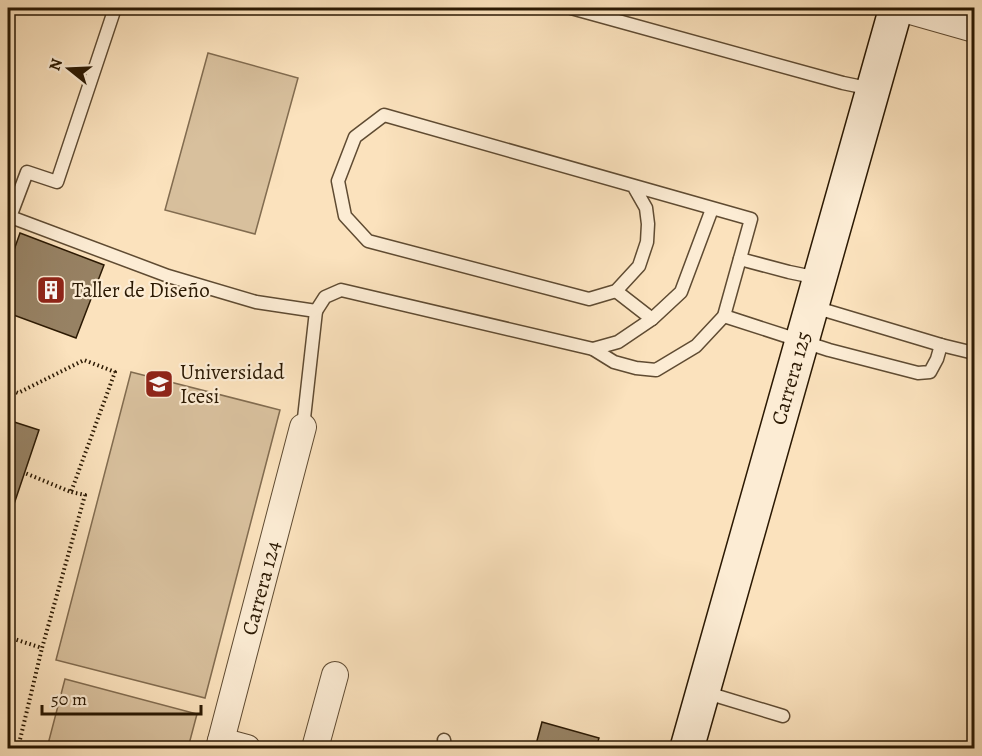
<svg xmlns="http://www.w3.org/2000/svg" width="982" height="756" viewBox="0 0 982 756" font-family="Alegreya,serif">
<rect width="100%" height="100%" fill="#fbe2bd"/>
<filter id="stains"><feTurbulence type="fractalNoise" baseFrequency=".00333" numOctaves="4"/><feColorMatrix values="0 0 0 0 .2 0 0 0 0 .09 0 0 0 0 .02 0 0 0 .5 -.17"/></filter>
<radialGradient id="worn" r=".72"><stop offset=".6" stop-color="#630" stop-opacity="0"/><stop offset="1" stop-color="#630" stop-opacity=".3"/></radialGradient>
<g fill="#d8c09d" stroke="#826c50" stroke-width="1.5">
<path d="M 208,53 L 298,78 L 255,234 L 165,210 Z"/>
<path d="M 131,372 L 280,410 L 205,698 L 56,660 Z"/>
<path d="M 65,679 L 197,714 L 188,748 L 47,748 Z"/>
</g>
<g fill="#978264" stroke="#2b1903" stroke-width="1.5">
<path d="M 20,233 L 104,265 L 76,338 L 8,313 L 8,267 Z"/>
<path d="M 8,420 L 39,430 L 10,516 L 8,515 Z"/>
<path d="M 542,722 L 599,738 L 596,748 L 535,748 Z"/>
</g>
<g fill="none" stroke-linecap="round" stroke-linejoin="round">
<g stroke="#5f4b32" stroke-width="15">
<g id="lane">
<path d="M 571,8 L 843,83 L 872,89"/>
<path d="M 8,216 L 168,276 L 256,302 L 316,311 L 303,427"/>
<path d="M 10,217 L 27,172 L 57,182 L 115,8"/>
<path d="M 740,259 L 789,272 L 818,278"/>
<path d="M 616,291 L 652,319"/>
<path d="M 814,307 L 941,345 L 974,353"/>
<path d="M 316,311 L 325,297 L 341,290 L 593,349 L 614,362 L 636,368 L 656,370 L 696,346 L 724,316 L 751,219 L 384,115 L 355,137 L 338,181 L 345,216 L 368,241 L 589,299 L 616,291 L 639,266 L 647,242 L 648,224 L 646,208 L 634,187"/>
<path d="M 724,316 L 829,350 L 918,373 L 930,372 L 937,359 L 941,345"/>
<path d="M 593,349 L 618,342 L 652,319 L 681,292 L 712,209"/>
<path d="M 704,692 L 783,716"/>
<path d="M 444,740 L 445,748"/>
</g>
</g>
<g stroke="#5f4b32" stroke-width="28">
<g id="street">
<path d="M 900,8 L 974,29"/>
<path d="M 221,741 L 247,748"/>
<path d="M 219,748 L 303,427"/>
<path d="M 315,748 L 335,675"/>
</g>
</g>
<g stroke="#2b1903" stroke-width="36">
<path id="secondary" d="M 687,748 L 896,8"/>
</g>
<g stroke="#2b1903" stroke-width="4" stroke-dasharray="1.5 3" stroke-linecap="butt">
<path d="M 8,389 L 18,393 L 84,360 L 115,372 L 71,492 L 25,473"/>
<path d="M 8,637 L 42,648 L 85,495 L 71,492"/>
<path d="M 18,748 L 42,648"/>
</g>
<use href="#lane" stroke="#fcecd4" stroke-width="12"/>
<use href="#street" stroke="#fcecd4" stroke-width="26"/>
<use href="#secondary" stroke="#fcecd4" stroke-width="33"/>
</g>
<defs>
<g id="building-square" transform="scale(1.5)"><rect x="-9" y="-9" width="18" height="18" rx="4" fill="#8f2418" stroke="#fcecd4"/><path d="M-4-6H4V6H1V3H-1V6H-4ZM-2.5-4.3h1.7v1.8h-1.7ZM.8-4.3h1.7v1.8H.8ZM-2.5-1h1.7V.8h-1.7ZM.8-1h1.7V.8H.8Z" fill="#fff"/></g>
<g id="university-square" transform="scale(1.5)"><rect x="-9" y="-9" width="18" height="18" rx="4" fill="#8f2418" stroke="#fcecd4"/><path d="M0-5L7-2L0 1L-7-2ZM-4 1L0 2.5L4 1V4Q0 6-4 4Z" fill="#fff"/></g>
</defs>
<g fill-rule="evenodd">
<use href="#building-square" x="51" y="290"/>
<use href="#university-square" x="159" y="384"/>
</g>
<g text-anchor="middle" stroke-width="4.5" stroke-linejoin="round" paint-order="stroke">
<g font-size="21" fill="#2b1903" stroke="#fcecd4" text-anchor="start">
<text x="72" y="297">Taller de Diseño</text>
<text x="180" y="379">Universidad<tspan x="180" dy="24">Icesi</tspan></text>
</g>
<g font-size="21" fill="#2b1903" stroke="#fcecd4">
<text transform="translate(791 378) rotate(-74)" y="7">Carrera 125</text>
<text transform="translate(261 588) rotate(-75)" y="7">Carrera 124</text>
</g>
</g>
<rect width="982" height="756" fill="none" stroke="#fbe2bd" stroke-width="30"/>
<rect x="9" y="9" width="964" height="738" fill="none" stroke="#2b1903" stroke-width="3"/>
<rect x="15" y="15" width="952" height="726" fill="none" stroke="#2b1903" stroke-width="1.5"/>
<g transform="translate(69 69) rotate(288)" stroke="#fcecd4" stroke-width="4.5" paint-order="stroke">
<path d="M0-4.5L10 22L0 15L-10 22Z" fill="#2b1903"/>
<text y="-9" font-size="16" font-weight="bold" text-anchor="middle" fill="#2b1903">N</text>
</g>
<path d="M42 705v9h159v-9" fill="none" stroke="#2b1903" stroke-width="3"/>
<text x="51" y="705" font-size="18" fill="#2b1903" stroke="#fcecd4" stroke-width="4.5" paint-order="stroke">50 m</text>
<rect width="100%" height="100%" filter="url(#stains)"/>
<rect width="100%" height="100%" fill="url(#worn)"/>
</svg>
